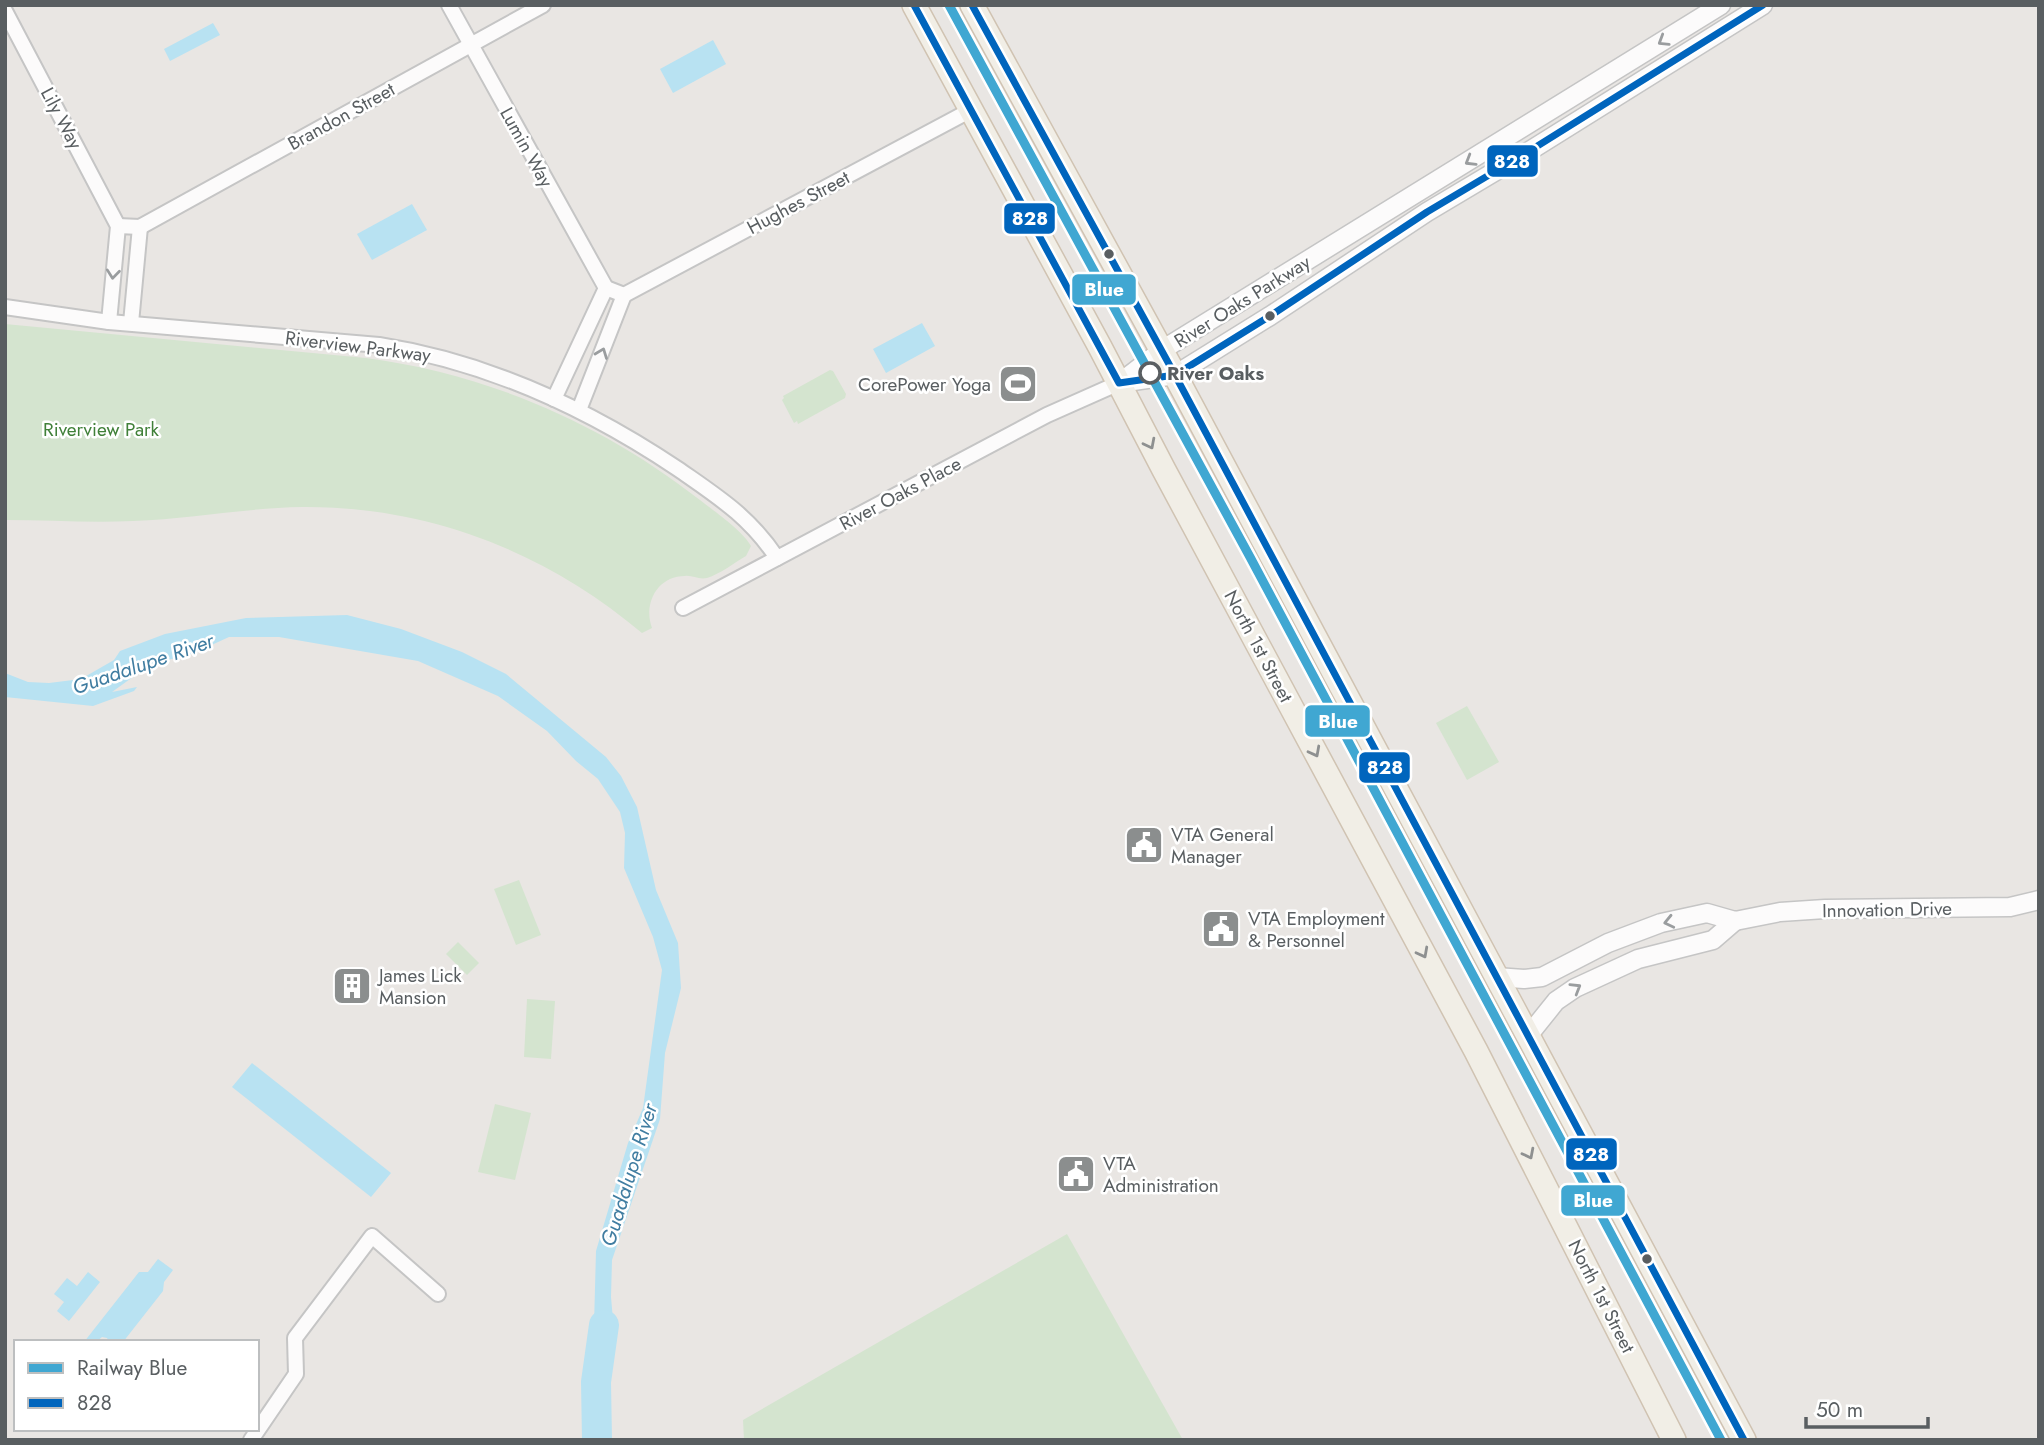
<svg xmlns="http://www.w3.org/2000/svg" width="2044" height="1445" viewBox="0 0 2044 1445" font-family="Jost,sans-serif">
<rect width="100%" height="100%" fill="#e9e6e3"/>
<g fill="#d4e4cf">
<path d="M 5,324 L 366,358 C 488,374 603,424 700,500 C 714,511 743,531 751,546 L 746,556 C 734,563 720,574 707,578 C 699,580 692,575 685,576 C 657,576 643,604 652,628 L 642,633 C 546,552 429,506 302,507 C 245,508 189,519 133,521 C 90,523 48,520 5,520 Z"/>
<path d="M 830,370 L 833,371 L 846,394 L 845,398 L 798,424 L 797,421 L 794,423 L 782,400 L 784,398 L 783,396 Z"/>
<path d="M 1467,706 L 1499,762 L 1467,780 L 1436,723 Z"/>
<path d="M 519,880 L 541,935 L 516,945 L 494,889 Z"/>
<path d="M 458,942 L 479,963 L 467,975 L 446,954 Z"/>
<path d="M 527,999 L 555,1001 L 551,1059 L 524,1057 Z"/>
<path d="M 495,1104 L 531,1113 L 515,1180 L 478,1172 Z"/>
<path d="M 1067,1234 L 1183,1440 L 744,1440 L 743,1420 Z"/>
</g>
<g fill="#b8e2f2">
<path d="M 213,23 L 220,35 L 170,61 L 164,49 Z"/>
<path d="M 713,40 L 726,64 L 673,93 L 660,69 Z"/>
<path d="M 412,204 L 427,230 L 372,260 L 357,234 Z"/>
<path d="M 922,323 L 935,346 L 886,373 L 873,349 Z"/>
<path d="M 347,615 L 401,629 L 462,652 L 506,674 L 606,757 L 621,776 L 637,807 L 656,890 L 678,943 L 681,988 L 665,1053 L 660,1119 L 612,1260 L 611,1297 L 615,1343 L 603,1367 L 593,1362 L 596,1251 L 628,1143 L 643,1108 L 662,970 L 653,937 L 624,868 L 625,833 L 620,812 L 598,779 L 576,761 L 547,731 L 498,696 L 418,661 L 279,637 L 229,637 L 192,654 L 151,664 L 112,692 L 137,687 L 134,691 L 93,706 L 5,697 L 5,673 L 28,682 L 49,683 L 81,679 L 114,660 L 120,651 L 165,634 L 246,618 Z"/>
<path d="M 252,1063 L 391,1173 L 371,1197 L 232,1087 Z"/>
<path d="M 158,1259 L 173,1270 L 164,1282 L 163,1291 L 123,1342 L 109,1342 L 107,1338 L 102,1337 L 96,1342 L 84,1342 L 139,1272 L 148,1272 Z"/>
<path d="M 88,1272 L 100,1282 L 69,1321 L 57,1311 L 64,1302 L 54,1294 L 67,1278 L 77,1286 Z"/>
</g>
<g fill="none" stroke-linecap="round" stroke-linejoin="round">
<path stroke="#b8e2f2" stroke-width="30" d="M 597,1440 L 596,1382 L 604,1325"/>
<g stroke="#c5c5c5" stroke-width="18">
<g id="minor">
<path d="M 449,5 L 606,288"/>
<path d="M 5,11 L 118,226 L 109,322"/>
<path d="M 118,226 L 140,227 L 543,5"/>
<path d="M 606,288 L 624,295 L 971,110"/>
<path d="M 5,307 L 109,322 L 379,345 C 488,362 587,408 678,469 C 718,497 749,516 777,558"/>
<path d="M 131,323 L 140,227"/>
<path d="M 554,399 L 606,288"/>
<path d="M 579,410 L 624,295"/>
<path d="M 683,608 L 1047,415 L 1119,383"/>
<path d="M 251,1440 L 296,1374 L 295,1338 L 372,1236 L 438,1294"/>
</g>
</g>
<g stroke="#c5c5c5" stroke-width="21">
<g id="tertiary">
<path d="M 1122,381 L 1162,350 L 1721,5"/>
<path d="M 1119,383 L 1175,375 L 1270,316 L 1427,212 L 1531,150 L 1763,5"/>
<path d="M 1496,977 L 1524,979 L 1542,977 L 1608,943 L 1661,923 L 1707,913 L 1735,921 L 1780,912 L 1825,909 L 2010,907 L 2039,900"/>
<path d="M 1528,1036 L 1556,1001 L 1575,988 L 1638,959 L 1713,940 L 1735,921"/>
</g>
</g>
<g stroke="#d0c3b2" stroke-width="26">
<g id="primary">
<path d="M 914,5 L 1100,347 L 1164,470 L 1476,1051 L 1674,1440"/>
<path d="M 972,5 L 1175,375 L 1744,1440"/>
</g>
</g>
<use href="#minor" stroke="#fcfbfb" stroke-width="14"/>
<use href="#tertiary" stroke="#fcfbfb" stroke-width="18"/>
<use href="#primary" stroke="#f1eee6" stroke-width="23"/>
<g stroke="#fff" stroke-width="12">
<g id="bus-1">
<path d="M 914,5 L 1119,383 L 1175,375 L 1270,316 L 1427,212 L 1531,150 L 1763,5"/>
<path d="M 972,5 L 1175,375 L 1744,1440"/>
</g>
</g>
<use href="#bus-1" stroke="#0065bd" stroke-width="7"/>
<g stroke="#fff" stroke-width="14">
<path id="rail-1" d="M 949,5 L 1250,557 L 1721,1440"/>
</g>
<use href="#rail-1" stroke="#40a7d2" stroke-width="9"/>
</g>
<defs><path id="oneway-chevron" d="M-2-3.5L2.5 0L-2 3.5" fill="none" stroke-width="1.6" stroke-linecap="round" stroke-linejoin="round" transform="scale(1.75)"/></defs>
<g stroke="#9a9d9f">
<use href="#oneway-chevron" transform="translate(1663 41) rotate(148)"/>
<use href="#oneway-chevron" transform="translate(1470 161) rotate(149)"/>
<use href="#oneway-chevron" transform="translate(113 274) rotate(96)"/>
<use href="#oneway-chevron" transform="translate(602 353) rotate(-69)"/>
<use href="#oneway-chevron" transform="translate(1669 922) rotate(167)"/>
<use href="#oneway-chevron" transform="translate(1576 988) rotate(-31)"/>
</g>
<g stroke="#8e9090">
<use href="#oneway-chevron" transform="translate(1150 444) rotate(63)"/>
<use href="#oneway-chevron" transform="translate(1315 752) rotate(62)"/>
<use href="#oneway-chevron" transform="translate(1423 953) rotate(62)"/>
<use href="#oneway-chevron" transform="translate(1529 1154) rotate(63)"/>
</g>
<defs>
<g id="stadium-square" transform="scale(2.0125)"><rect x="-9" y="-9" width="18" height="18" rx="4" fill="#8b8e8e" stroke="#fff"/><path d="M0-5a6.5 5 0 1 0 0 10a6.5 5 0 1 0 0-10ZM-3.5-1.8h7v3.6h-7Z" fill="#fff"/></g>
<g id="civic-square" transform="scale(2.0125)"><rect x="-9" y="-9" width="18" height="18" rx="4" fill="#8b8e8e" stroke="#fff"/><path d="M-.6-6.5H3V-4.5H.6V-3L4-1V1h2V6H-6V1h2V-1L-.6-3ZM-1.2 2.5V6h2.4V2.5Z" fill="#fff"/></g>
<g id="building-square" transform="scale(2.0125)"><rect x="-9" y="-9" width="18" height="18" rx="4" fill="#8b8e8e" stroke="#fff"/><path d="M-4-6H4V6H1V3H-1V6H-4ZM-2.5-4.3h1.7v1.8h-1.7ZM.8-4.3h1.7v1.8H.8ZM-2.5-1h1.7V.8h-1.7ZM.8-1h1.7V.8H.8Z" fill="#fff"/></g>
</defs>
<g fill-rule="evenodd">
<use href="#stadium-square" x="1018" y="384"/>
<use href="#civic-square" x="1144" y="845"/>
<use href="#civic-square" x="1221" y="929"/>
<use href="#building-square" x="352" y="986"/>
<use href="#civic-square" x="1076" y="1174"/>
</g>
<g fill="#595e61" stroke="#fff" stroke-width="2.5">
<circle cx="1109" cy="254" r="6"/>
<circle cx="1270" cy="316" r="6"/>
<circle cx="1647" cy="1259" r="6"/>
</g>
<circle fill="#fff" stroke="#595e61" stroke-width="3.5" cx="1150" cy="373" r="10"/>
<g text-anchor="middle" stroke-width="5" stroke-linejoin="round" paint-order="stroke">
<g font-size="19" fill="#595e61" stroke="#fff">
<text transform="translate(341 116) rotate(-29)" y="7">Brandon Street</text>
<text transform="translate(62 118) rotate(62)" y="7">Lily Way</text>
<text transform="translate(527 147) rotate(61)" y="7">Lumin Way</text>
<text transform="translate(798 202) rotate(-28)" y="7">Hughes Street</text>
<text transform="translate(1242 301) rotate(-32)" y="7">River Oaks Parkway</text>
<text transform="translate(358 346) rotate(7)" y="7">Riverview Parkway</text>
<text transform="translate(900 493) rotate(-28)" y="7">River Oaks Place</text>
<text transform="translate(1259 646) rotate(62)" y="7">North 1st Street</text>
<text transform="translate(1887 909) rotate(-1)" y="7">Innovation Drive</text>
<text transform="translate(1602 1296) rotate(63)" y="7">North 1st Street</text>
</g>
<g font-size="19" font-weight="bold" fill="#595e61" stroke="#fff" text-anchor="start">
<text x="1167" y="380">River Oaks</text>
</g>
<g font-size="19" fill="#595e61" stroke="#fff" text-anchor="start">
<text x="991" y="391" text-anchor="end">CorePower Yoga</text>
<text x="1171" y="841">VTA General<tspan x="1171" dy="22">Manager</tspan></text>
<text x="1248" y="925">VTA Employment<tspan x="1248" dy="22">&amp; Personnel</tspan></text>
<text x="379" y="982">James Lick<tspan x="379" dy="22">Mansion</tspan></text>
<text x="1103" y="1170">VTA<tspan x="1103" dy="22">Administration</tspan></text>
</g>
<g font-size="19" fill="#408039" stroke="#fff">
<text x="101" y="436">Riverview Park</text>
</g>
<g font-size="21" font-style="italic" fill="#407da1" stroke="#fff">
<text transform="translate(143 664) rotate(-19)" y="7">Guadalupe River</text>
<text transform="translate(629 1175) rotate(-73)" y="7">Guadalupe River</text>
</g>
</g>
<g stroke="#fff" stroke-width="2.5">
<rect x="1486" y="144" width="53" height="34" rx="7" fill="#0065bd"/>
<rect x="1003" y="202" width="53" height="33" rx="7" fill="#0065bd"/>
<rect x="1071" y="273" width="66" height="33" rx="7" fill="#40a7d2"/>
<rect x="1304" y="704" width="67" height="34" rx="7" fill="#40a7d2"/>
<rect x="1358" y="751" width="53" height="33" rx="7" fill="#0065bd"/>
<rect x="1565" y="1137" width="53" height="34" rx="7" fill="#0065bd"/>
<rect x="1560" y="1184" width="66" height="33" rx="7" fill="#40a7d2"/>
</g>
<g font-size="19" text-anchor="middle" font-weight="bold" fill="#fff">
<text x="1512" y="168">828</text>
<text x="1030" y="225">828</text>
<text x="1104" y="296">Blue</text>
<text x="1338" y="728">Blue</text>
<text x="1385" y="774">828</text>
<text x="1591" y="1161">828</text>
<text x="1593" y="1207">Blue</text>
</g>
<rect width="2044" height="1445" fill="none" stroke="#595e61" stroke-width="14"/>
<rect x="14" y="1340" width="245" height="91" fill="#ffffff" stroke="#bdbfc0" stroke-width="2"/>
<rect x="28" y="1363" width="35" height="10" fill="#40a7d2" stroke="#bdbfc0" stroke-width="2"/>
<text x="77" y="1375" font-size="21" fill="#595e61">Railway Blue</text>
<rect x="28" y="1398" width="35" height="10" fill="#0065bd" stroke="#bdbfc0" stroke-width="2"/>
<text x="77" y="1410" font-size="21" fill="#595e61">828</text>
<path d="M1806 1417v10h122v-10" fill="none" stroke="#595e61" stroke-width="3.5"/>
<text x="1816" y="1417" font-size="21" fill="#595e61" stroke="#ffffff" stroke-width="5" paint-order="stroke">50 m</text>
</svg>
